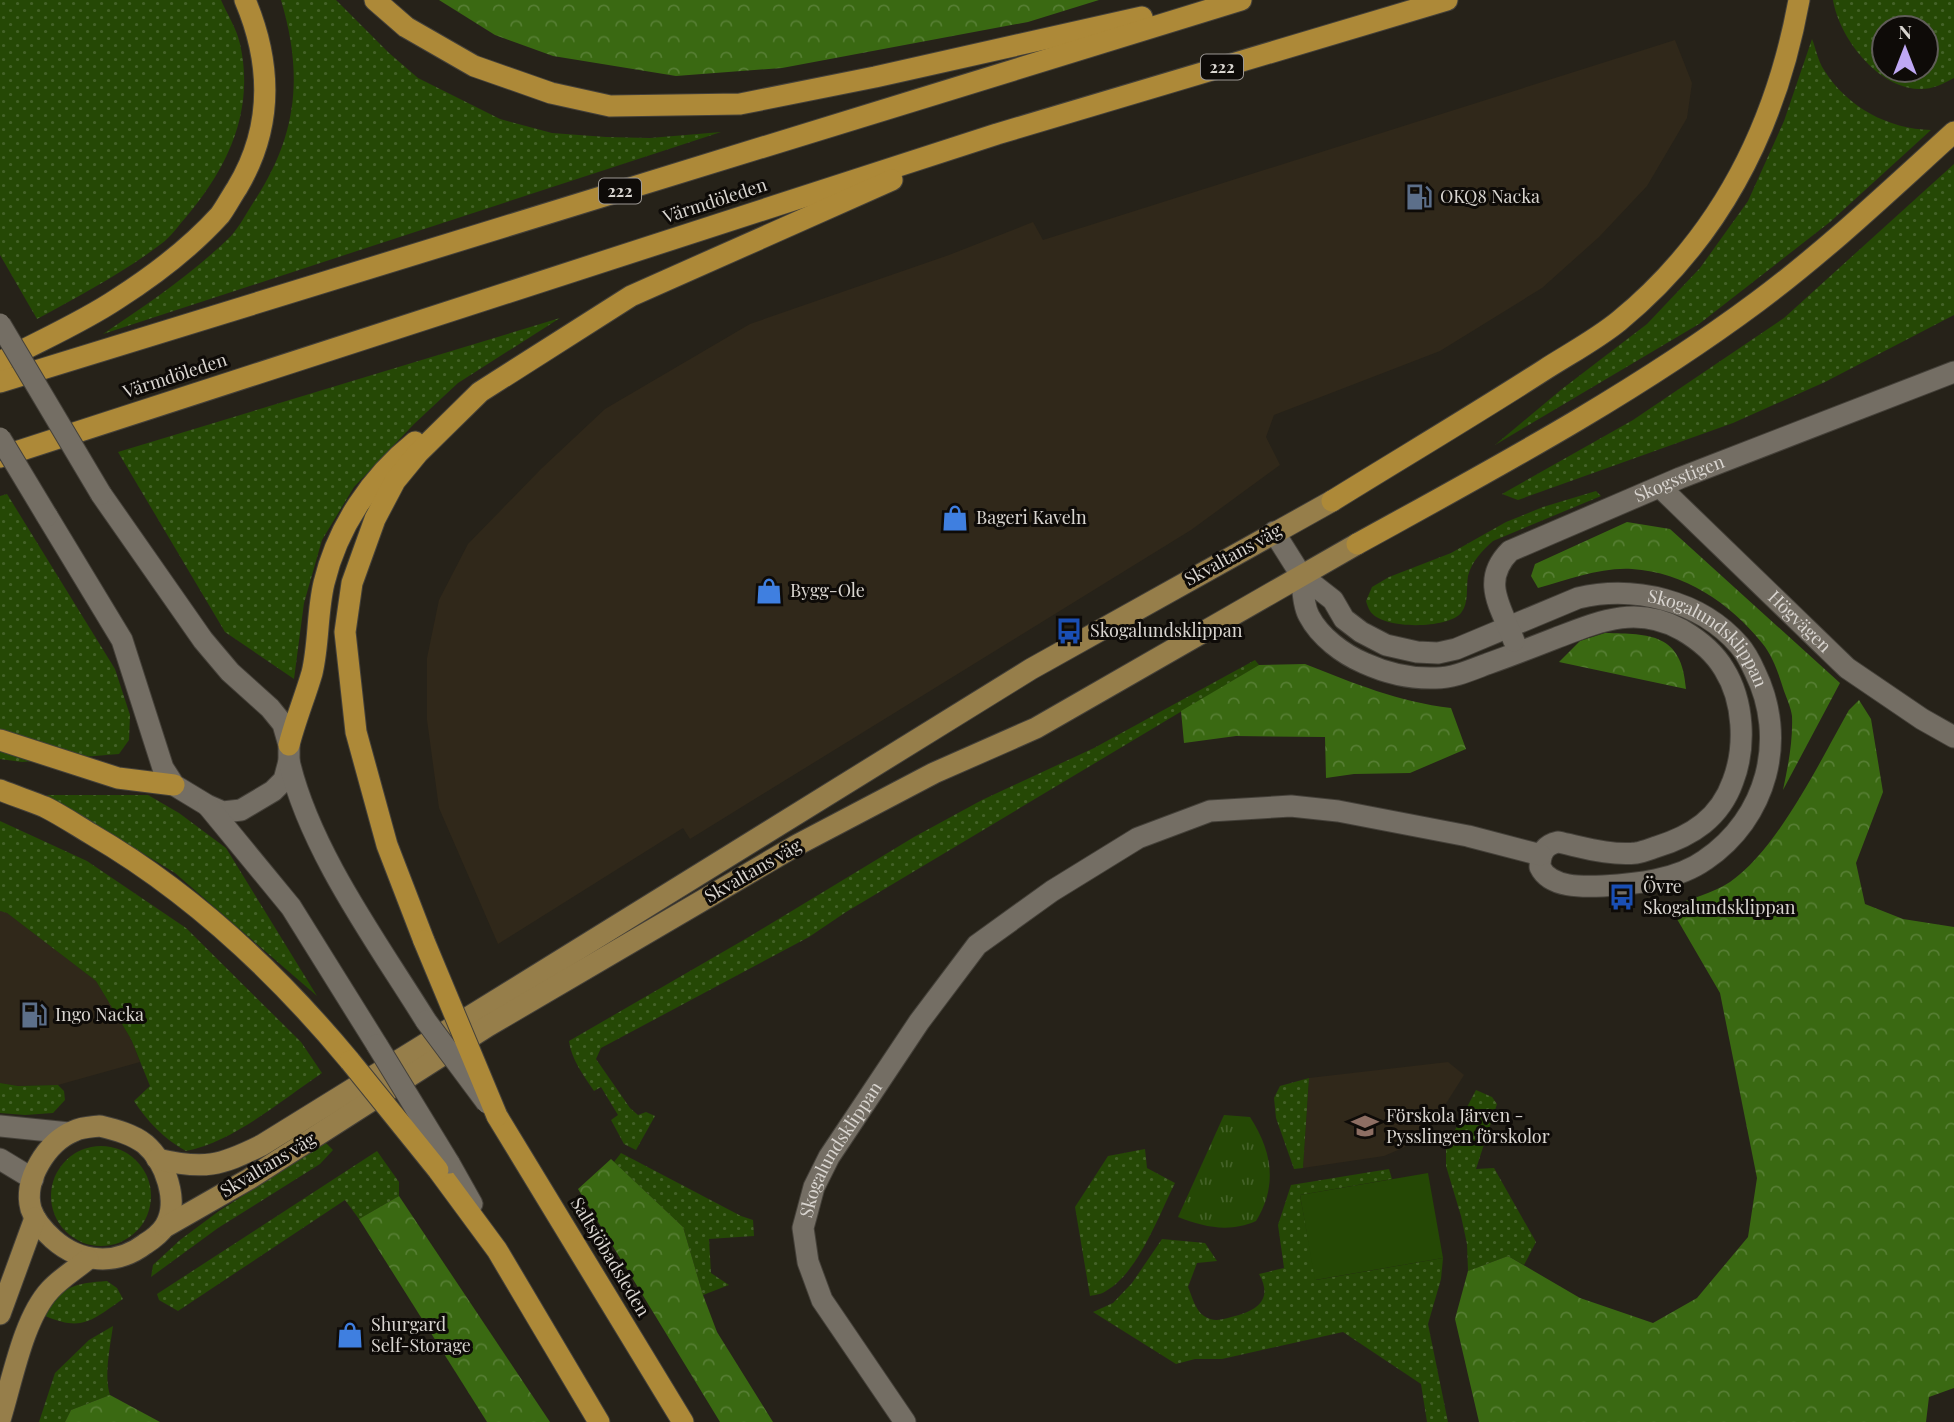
<svg xmlns="http://www.w3.org/2000/svg" width="1954" height="1422" viewBox="0 0 1954 1422" font-family="'Playfair Display',serif">
<defs>
<pattern id="grass-dots" width="8" height="8" patternUnits="userSpaceOnUse" patternTransform="scale(1.75)"><rect width="8" height="8" fill="#254805"/><path d="M2 2h.1M6 6h.1" fill="none" stroke="#446228" stroke-width="1.8" stroke-linecap="round"/></pattern>
<pattern id="forest-crowns" width="20" height="18" patternUnits="userSpaceOnUse" patternTransform="scale(1.75)"><rect width="20" height="18" fill="#3a6912"/><path d="M2 6a3 3 0 1 1 6 0M12 15a3 3 0 1 1 6 0" fill="none" stroke="#567e33"/></pattern>
<pattern id="park-tufts" width="24" height="20" patternUnits="userSpaceOnUse" patternTransform="scale(1.75)"><rect width="24" height="20" fill="#254805"/><path d="M3 7l-1-3M5 7V3M7 7l1-3M15 17l-1-3M17 17v-4M19 17l1-3" fill="none" stroke="#446228"/></pattern>
</defs>
<rect width="100%" height="100%" fill="#262219"/>
<g fill="#30281a">
<path d="M 1675,40 L 1692,83 L 1687,118 L 1647,186 L 1599,237 L 1542,288 L 1440,351 L 1274,415 L 1266,437 L 1280,465 L 1191,530 L 690,839 L 683,828 L 498,944 L 439,808 L 427,720 L 427,658 L 439,600 L 468,544 L 541,469 L 605,409 L 750,324 L 949,255 L 1033,222 L 1043,240 Z"/>
<path d="M 0,911 L 7,913 L 96,981 L 131,1039 L 140,1062 L 58,1085 L 18,1086 L 0,1083 Z"/>
<path d="M 1448,1062 L 1464,1075 L 1445,1105 L 1405,1147 L 1384,1156 L 1303,1168 L 1309,1078 Z"/>
</g>
<g fill="url(#grass-dots)" fill-rule="evenodd">
<path d="M 0,0 L 221,0 C 227,14 237,29 240,44 C 255,110 228,168 186,217 C 178,226 171,237 161,244 C 123,273 79,296 37,319 L 0,255 Z"/>
<path d="M 281,0 L 336,0 L 389,53 L 418,78 L 500,119 L 552,133 L 606,137 L 650,138 L 721,132 L 103,334 C 148,304 192,274 231,236 C 240,226 247,212 255,200 C 298,134 303,74 281,0 Z"/>
<path d="M 1833,0 L 1954,0 L 1954,78 C 1943,84 1931,90 1918,89 C 1877,87 1839,37 1833,0 ZM 1884,28 L 1926,28 L 1926,70 L 1884,70 Z"/>
<path d="M 1812,39 C 1816,49 1818,61 1824,70 C 1847,107 1888,129 1931,130 L 1830,222 L 1699,324 L 1495,445 L 1562,389 L 1647,324 L 1700,268 L 1748,201 L 1784,121 Z"/>
<path d="M 1954,164 L 1954,315 L 1825,382 L 1733,423 L 1518,500 L 1502,494 L 1633,420 L 1784,318 Z"/>
<path d="M 560,318 L 458,383 L 414,424 L 354,487 L 322,540 L 304,603 L 294,679 L 225,632 L 118,452 Z"/>
<path d="M 1596,491 L 1601,496 L 1493,541 C 1482,551 1472,561 1468,576 C 1466,588 1469,603 1461,613 C 1448,629 1382,630 1370,611 C 1368,608 1367,604 1366,601 L 1372,587 L 1389,577 L 1451,553 L 1506,522 L 1543,507 Z"/>
<path d="M 7,494 L 115,669 L 130,715 L 129,740 L 119,754 L 22,762 L 0,759 L 0,496 Z"/>
<path d="M 1255,660 L 1259,665 L 846,912 L 809,937 L 601,1048 L 596,1059 L 630,1108 L 638,1115 L 646,1112 L 655,1116 L 636,1150 L 624,1144 L 611,1120 L 618,1115 L 601,1087 L 594,1091 C 584,1076 571,1059 569,1041 L 747,938 L 914,837 L 982,800 L 1094,748 Z"/>
<path d="M 47,795 L 148,795 L 179,813 L 226,848 L 317,996 L 175,873 Z"/>
<path d="M 0,821 L 87,861 L 186,928 L 301,1042 L 322,1073 C 282,1100 233,1142 186,1151 C 164,1139 147,1121 134,1101 L 150,1086 L 131,1039 L 96,981 L 7,913 L 0,911 Z"/>
<path d="M 1309,1078 L 1303,1168 L 1294,1169 L 1276,1118 L 1274,1098 L 1280,1086 Z"/>
<path d="M 0,1083 L 18,1086 L 58,1085 L 64,1091 L 65,1100 L 53,1113 L 25,1115 L 0,1113 Z"/>
<path d="M 1476,1090 L 1492,1097 L 1497,1104 L 1476,1169 L 1494,1168 L 1536,1242 L 1524,1265 L 1508,1256 L 1468,1271 L 1467,1244 L 1461,1216 L 1446,1166 L 1446,1147 Z"/>
<path d="M 326,1143 L 333,1150 L 320,1164 L 218,1228 L 151,1277 L 153,1265 L 180,1240 L 219,1211 Z"/>
<circle cx="101" cy="1196" r="50"/>
<path d="M 1145,1149 L 1147,1168 L 1175,1183 C 1159,1215 1138,1273 1106,1291 C 1102,1294 1095,1295 1090,1296 L 1075,1207 L 1108,1156 Z"/>
<path d="M 377,1151 L 399,1182 L 399,1196 L 359,1219 L 345,1200 L 178,1311 L 159,1300 L 157,1294 Z"/>
<path d="M 621,1153 L 741,1216 L 753,1220 L 754,1236 L 709,1239 L 711,1273 L 729,1285 L 703,1295 L 683,1227 L 614,1162 Z"/>
<path d="M 1389,1169 L 1392,1179 L 1300,1195 L 1316,1280 L 1443,1258 L 1441,1279 L 1428,1324 L 1448,1422 L 1427,1422 L 1421,1384 L 1343,1332 L 1222,1359 L 1195,1359 L 1176,1364 L 1093,1312 L 1113,1303 L 1132,1283 L 1162,1239 L 1205,1243 L 1217,1261 L 1197,1263 L 1188,1287 C 1192,1296 1195,1310 1204,1316 C 1214,1323 1225,1319 1235,1316 C 1258,1310 1273,1299 1259,1274 L 1284,1268 L 1278,1225 L 1291,1185 Z"/>
<path d="M 107,1281 L 117,1288 L 123,1299 C 92,1320 83,1332 45,1316 C 58,1286 77,1283 107,1281 Z"/>
<path d="M 113,1326 C 110,1348 104,1374 110,1395 L 71,1410 L 65,1422 L 39,1422 L 55,1373 L 89,1340 Z"/>
</g>
<g fill="url(#forest-crowns)">
<path d="M 439,0 L 1099,0 L 1028,22 L 782,68 L 676,76 L 553,56 L 495,35 Z"/>
<path d="M 1627,522 L 1670,529 L 1840,683 L 1783,790 C 1788,766 1793,742 1792,716 C 1791,708 1787,699 1784,691 C 1779,675 1773,656 1762,643 C 1730,603 1684,572 1632,569 C 1601,567 1568,580 1538,588 L 1531,576 L 1535,564 Z"/>
<path d="M 1605,633 C 1650,634 1682,633 1686,689 L 1559,662 L 1580,641 Z"/>
<path d="M 1305,664 C 1353,683 1399,702 1451,708 L 1466,749 L 1410,773 L 1354,774 L 1326,778 L 1325,737 L 1236,736 L 1184,743 L 1181,711 L 1259,665 Z"/>
<path d="M 1859,700 L 1871,719 L 1883,792 L 1856,863 L 1865,904 L 1903,919 L 1954,927 L 1954,1388 L 1929,1397 L 1926,1422 L 1479,1422 L 1455,1319 L 1468,1271 L 1508,1256 L 1580,1298 L 1653,1323 L 1697,1298 L 1748,1237 L 1757,1178 L 1720,993 L 1670,907 C 1689,899 1713,893 1730,882 C 1778,849 1820,761 1849,710 Z"/>
<path d="M 611,1159 L 683,1227 L 703,1295 L 717,1332 L 773,1422 L 720,1422 L 578,1189 Z"/>
<path d="M 399,1196 L 550,1422 L 487,1422 L 359,1219 Z"/>
<path d="M 110,1395 L 160,1422 L 65,1422 L 71,1410 Z"/>
</g>
<path fill="url(#park-tufts)" d="M 1224,1115 L 1250,1117 C 1272,1151 1278,1185 1256,1221 C 1229,1233 1204,1227 1178,1217 Z"/>
<path fill="#254805" d="M 1428,1173 L 1443,1258 L 1315,1280 L 1300,1195 Z"/>
<g fill="none" stroke-linecap="round" stroke-linejoin="round">
<g stroke="#444039" stroke-width="23">
<g id="minor">
<path id="s1" d="M 1660,487 L 1847,668 L 1922,719 L 1954,737"/>
<path d="M 47,516 L 122,640 L 163,768 L 174,785 L 207,805 L 223,812 L 241,810 L 273,791 L 284,780 L 289,761 L 289,745 L 283,724 L 270,708 L 230,672 L 203,640 L 101,494"/>
<path id="s2" d="M 1274,532 L 1301,575 L 1333,600 L 1344,619 L 1361,632 L 1386,645 L 1417,652 L 1438,653 L 1456,649 L 1578,598 C 1634,585 1700,600 1739,645 C 1746,653 1751,663 1755,672 C 1788,739 1767,818 1705,860 C 1677,880 1636,884 1603,886 C 1583,887 1550,888 1540,867 C 1540,854 1544,845 1558,842 C 1582,847 1611,856 1636,853 C 1643,852 1650,849 1656,847 C 1692,836 1720,818 1733,781 C 1746,747 1744,701 1724,669 C 1714,652 1699,640 1682,630 C 1637,605 1600,621 1556,638 C 1533,647 1510,656 1487,664 C 1471,670 1453,678 1436,678 C 1412,679 1386,673 1364,663 C 1343,654 1320,637 1309,616 C 1303,605 1303,588 1301,575"/>
<path id="s3" d="M 1514,641 C 1501,607 1480,581 1510,551 L 1680,478 L 1954,372"/>
<path d="M 289,761 C 310,851 377,942 426,1021"/>
<path d="M 208,806 L 291,907 L 377,1045"/>
<path d="M 0,1126 L 69,1133"/>
<path d="M 0,1159 L 33,1179"/>
<path d="M 449,1163 L 472,1204"/>
<path id="s4" d="M 905,1422 L 822,1300 L 808,1262 L 803,1228 L 814,1187 L 829,1157 L 919,1022 L 977,945 L 1052,891 L 1138,838 L 1210,811 L 1291,806 L 1338,811 L 1468,836 L 1541,855"/>
</g>
</g>
<g stroke="#444039" stroke-width="23">
<g id="major">
<path d="M 100,1126 C 116,1130 132,1134 145,1144 C 165,1161 180,1202 165,1226 C 160,1234 153,1239 145,1244 C 116,1266 80,1263 53,1239 C 44,1231 35,1221 31,1209 C 23,1180 47,1142 74,1131 C 82,1127 92,1127 100,1126 Z"/>
<path d="M 157,1159 C 204,1170 220,1166 262,1145 L 1031,669 L 1332,501"/>
<path d="M 165,1227 L 249,1179 L 488,1026 L 797,845 L 934,773 L 1036,728 L 1357,544"/>
<path d="M 0,1314 L 35,1218"/>
<path d="M 0,1420 C 12,1382 23,1319 50,1290 C 61,1278 76,1269 88,1259"/>
</g>
</g>
<g stroke="#444039" stroke-width="23">
<g id="highway">
<path d="M 375,0 L 406,27 L 474,66 L 551,93 L 610,106 L 740,104 L 875,77 L 1142,17"/>
<path d="M 0,362 C 39,341 81,323 117,299 C 153,276 191,247 220,215 C 226,207 231,197 237,188 C 273,128 272,64 245,0"/>
<path d="M 0,382 L 1241,0"/>
<path d="M 0,457 L 997,134 L 1447,0"/>
<path d="M 1332,501 C 1403,457 1474,415 1544,370 C 1569,354 1597,339 1619,321 C 1720,238 1776,126 1799,0"/>
<path d="M 1357,544 C 1493,469 1632,395 1757,302 C 1827,250 1890,190 1954,132"/>
<path d="M 0,740 L 118,778 L 174,785"/>
<path d="M 289,745 C 295,721 305,697 312,673 C 319,644 317,612 324,583 C 337,528 371,477 415,442"/>
<path d="M 0,790 C 15,796 30,801 45,807 C 61,815 76,825 91,834 C 191,892 276,972 350,1061"/>
<path d="M 424,941 L 387,845 L 356,732 L 345,632 L 352,583 L 375,519 L 395,481 L 418,453 L 480,392 L 631,296 L 892,180"/>
<path d="M 497,1116 L 683,1422"/>
<path d="M 438,1170 L 497,1250 L 599,1422"/>
</g>
</g>
<use href="#minor" stroke="#746e64" stroke-width="21"/>
<use href="#major" stroke="#967e4a" stroke-width="21"/>
<use href="#highway" stroke="#ad8938" stroke-width="21"/>
<g stroke="#444039" stroke-width="23" stroke-linecap="butt">
<g id="minor-bridge">
<path d="M 0,324 L 101,494"/>
<path d="M 0,438 L 47,516"/>
<path d="M 426,1021 L 487,1103"/>
<path d="M 377,1045 L 449,1163"/>
</g>
</g>
<g stroke="#444039" stroke-width="23" stroke-linecap="butt">
<g id="highway-bridge">
<path d="M 424,941 L 497,1116"/>
<path d="M 350,1061 L 438,1170"/>
</g>
</g>
<use href="#minor-bridge" stroke="#746e64" stroke-width="21"/>
<use href="#highway-bridge" stroke="#ad8938" stroke-width="21"/>
</g>
<defs>
<g id="fuel-bare" transform="scale(2.1)"><path d="M-5.5-6h7V0h2V4h1.3V-2.5L3-4.5l.8-.8L6-3V5H2.5V1h-1V6h-7ZM-4.2-4.7v3.2H.2V-4.7Z" fill="#5c6f8a" stroke="#0e0b08" stroke-width="2.5" paint-order="stroke"/></g>
<g id="shop-bare" transform="scale(2.1)"><path d="M-5-2.5h2.3a2.7 3.5 0 0 1 5.4 0H5L5.5 6h-11ZM-1.5-2.5h3a1.5 2.3 0 0 0-3 0Z" fill="#3f7fe0" stroke="#0e0b08" stroke-width="2.5" paint-order="stroke"/></g>
<g id="bus-bare" transform="scale(2.1)"><path d="M-5-6H5V4H4V6H2V4H-2V6H-4V4H-5ZM-3.5-4V0h7V-4ZM-3.5 1.2v1.5H-2V1.2ZM2 1.2v1.5H3.5V1.2Z" fill="#1a4fb4" stroke="#0e0b08" stroke-width="2.5" paint-order="stroke"/></g>
<g id="school-bare" transform="scale(2.1)"><path d="M0-5L7-2L0 1L-7-2ZM-4 1L0 2.5L4 1V4Q0 6-4 4Z" fill="#8d6e63" stroke="#0e0b08" stroke-width="2.5" paint-order="stroke"/></g>
</defs>
<g fill-rule="evenodd">
<use href="#fuel-bare" x="1419" y="197"/>
<use href="#shop-bare" x="955" y="518"/>
<use href="#shop-bare" x="769" y="591"/>
<use href="#bus-bare" x="1069" y="631"/>
<use href="#bus-bare" x="1622" y="897"/>
<use href="#fuel-bare" x="34" y="1015"/>
<use href="#school-bare" x="1365" y="1126"/>
<use href="#shop-bare" x="350" y="1335"/>
</g>
<g text-anchor="middle" stroke-width="6" stroke-linejoin="round" paint-order="stroke">
<g fill="#0e0b08" stroke="#9c9894" stroke-width="2">
<rect x="1201" y="54.5" width="42" height="25" rx="5"/>
<rect x="599" y="178.5" width="42" height="25" rx="5"/>
</g>
<g font-size="16" font-weight="bold" fill="#d9d5d0">
<text x="1222" y="73">222</text>
<text x="620" y="197">222</text>
</g>
<g font-size="18" fill="#d9d5d0" stroke="#0e0b08" text-anchor="start">
<text x="1440" y="203">OKQ8 Nacka</text>
<text x="976" y="524">Bageri Kaveln</text>
<text x="790" y="597">Bygg-Ole</text>
<text x="1090" y="637">Skogalundsklippan</text>
<text x="1643" y="893">Övre<tspan x="1643" dy="21">Skogalundsklippan</tspan></text>
<text x="55" y="1021">Ingo Nacka</text>
<text x="1386" y="1122">Förskola Järven -<tspan x="1386" dy="21">Pysslingen förskolor</tspan></text>
<text x="371" y="1331">Shurgard<tspan x="371" dy="21">Self-Storage</tspan></text>
</g>
<g font-size="18" fill="#d9d5d0" stroke="#0e0b08">
<text transform="translate(715 201) rotate(-18)" y="6">Värmdöleden</text>
<text transform="translate(175 376) rotate(-18)" y="6">Värmdöleden</text>
<text dy="6" stroke="none"><textPath href="#s3" startOffset="282">Skogsstigen</textPath></text>
<text transform="translate(1233 555) rotate(-29)" y="6">Skvaltans väg</text>
<text dy="6" stroke="none"><textPath href="#s1" startOffset="194">Högvägen</textPath></text>
<text dy="6" stroke="none"><textPath href="#s2" startOffset="513">Skogalundsklippan</textPath></text>
<text transform="translate(753 871) rotate(-30)" y="6">Skvaltans väg</text>
<text dy="6" stroke="none"><textPath href="#s4" startOffset="310">Skogalundsklippan</textPath></text>
<text transform="translate(268 1165) rotate(-31)" y="6">Skvaltans väg</text>
<text transform="translate(610 1257) rotate(59)" y="6">Saltsjöbadsleden</text>
</g>
</g>
<g transform="translate(1905 49)"><circle r="33" fill="#0e0b08" stroke="#5f5c58" stroke-width="2"/>
<path d="M0-5L12 26L0 18L-12 26Z" fill="#bfa8f4"/>
<text y="-10" font-size="19" font-weight="bold" text-anchor="middle" fill="#d9d5d0">N</text>
</g>
</svg>
